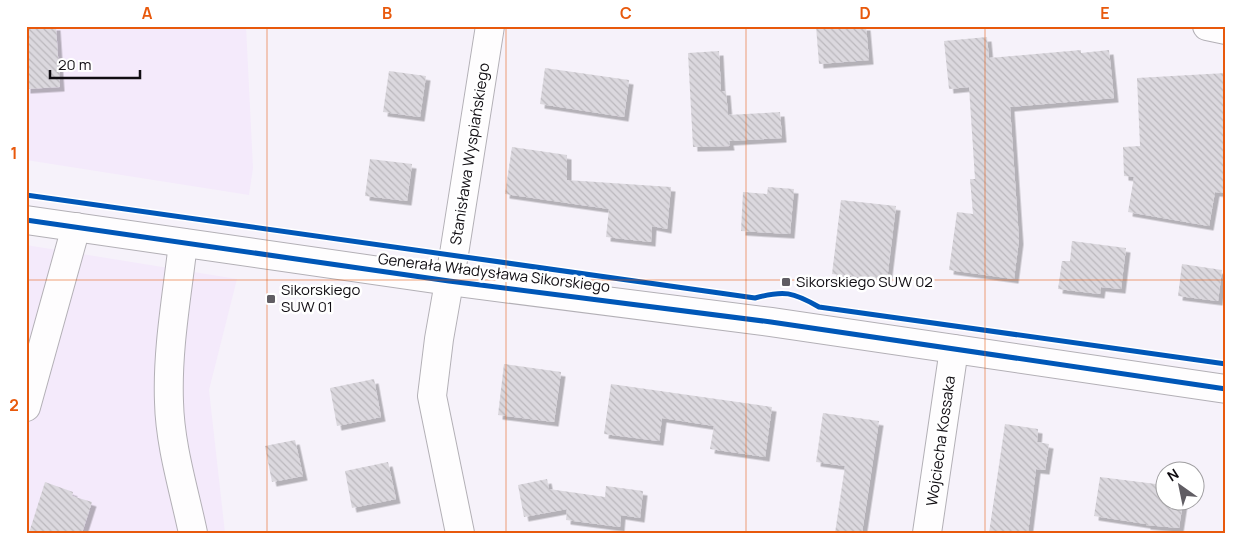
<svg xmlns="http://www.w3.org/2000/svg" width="1252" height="559" viewBox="0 0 1252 559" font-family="Manrope,sans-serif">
<defs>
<pattern id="building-back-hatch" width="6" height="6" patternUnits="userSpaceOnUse" patternTransform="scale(1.25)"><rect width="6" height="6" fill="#dbd8de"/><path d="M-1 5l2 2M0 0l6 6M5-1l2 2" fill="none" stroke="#bbb8bd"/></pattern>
<filter id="shadow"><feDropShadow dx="4.5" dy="4.5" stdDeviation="0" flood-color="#0004"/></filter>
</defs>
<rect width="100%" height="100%" fill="#f6f2fa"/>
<g fill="#f4eafb">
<path d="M 26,26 L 246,26 L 253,168 L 249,195 L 26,160 Z"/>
<path d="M 26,245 L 237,279 L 209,390 L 225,533 L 26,533 Z"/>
</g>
<g fill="url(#building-back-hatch)" filter="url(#shadow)">
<path d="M 26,26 L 56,26 L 60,87 L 26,89 Z"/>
<path d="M 816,26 L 866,26 L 869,60 L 819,64 Z"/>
<path d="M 987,37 L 989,58 L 1081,50 L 1081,53 L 1109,50 L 1114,98 L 1010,107 L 1019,240 L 1014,279 L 949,270 L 957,212 L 973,214 L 970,179 L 975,179 L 969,87 L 949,89 L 944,41 Z"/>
<path d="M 719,51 L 721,91 L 726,91 L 728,115 L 780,112 L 782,138 L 729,141 L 730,146 L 693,147 L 688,53 Z"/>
<path d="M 545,68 L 629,80 L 624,117 L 540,104 Z"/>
<path d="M 389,71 L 426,76 L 420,117 L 383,112 Z"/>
<path d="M 1226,73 L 1226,193 L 1215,192 L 1209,226 L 1128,212 L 1134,177 L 1124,176 L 1123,147 L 1140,146 L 1137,78 Z"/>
<path d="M 512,147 L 567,155 L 567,180 L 671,187 L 667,229 L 652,226 L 651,242 L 606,237 L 609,209 L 505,194 Z"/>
<path d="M 370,159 L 412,164 L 407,201 L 365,196 Z"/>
<path d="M 768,187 L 794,189 L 790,234 L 741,231 L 743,192 L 767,194 Z"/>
<path d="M 841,200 L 896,206 L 887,280 L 832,274 Z"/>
<path d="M 1072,241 L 1126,248 L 1121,289 L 1101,287 L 1100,294 L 1058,289 L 1062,261 L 1070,261 Z"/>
<path d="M 1182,264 L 1222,270 L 1218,301 L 1178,296 Z"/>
<path d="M 504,364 L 561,372 L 554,422 L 498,415 Z"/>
<path d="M 374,379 L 381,417 L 337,426 L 330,388 Z"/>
<path d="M 611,384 L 772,407 L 765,457 L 710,449 L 714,426 L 662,418 L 659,441 L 604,434 Z"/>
<path d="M 823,413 L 879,421 L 862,533 L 835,533 L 845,466 L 816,462 Z"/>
<path d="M 1005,424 L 1038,429 L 1037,442 L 1049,444 L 1045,470 L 1036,469 L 1028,533 L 989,533 Z"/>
<path d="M 295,440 L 303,476 L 272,482 L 265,446 Z"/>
<path d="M 388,462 L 396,499 L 352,508 L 345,471 Z"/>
<path d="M 1100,477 L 1164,485 L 1164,502 L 1183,502 L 1179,528 L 1146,525 L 1146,524 L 1094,516 Z"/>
<path d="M 547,479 L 549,489 L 605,497 L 606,486 L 643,491 L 640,518 L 621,515 L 620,527 L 566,520 L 567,509 L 524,517 L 518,485 Z"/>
<path d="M 45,482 L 73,492 L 72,496 L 92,502 L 82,533 L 29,533 Z"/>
</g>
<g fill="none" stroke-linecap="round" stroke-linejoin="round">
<g stroke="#b3b0b6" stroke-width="30">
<g id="minor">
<path d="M 1207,26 L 1226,30"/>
<path d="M 26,220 L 449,281 L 771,322 L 1226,389"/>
<path d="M 183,243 C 177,296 167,349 169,402 C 170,446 184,490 193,533"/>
<path d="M 26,407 L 76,227"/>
<path d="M 460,533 L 432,396 L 439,339 L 454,254 L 490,26"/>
<path d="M 927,533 L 954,349"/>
</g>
</g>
<use href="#minor" stroke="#fefdfe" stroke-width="28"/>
<g stroke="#fff" stroke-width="8">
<g id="cycleway">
<path d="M 26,195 L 755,298 C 784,290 793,292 819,307 L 1226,364"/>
<path d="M 26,220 L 449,281 L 771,322 L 1226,389"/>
</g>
</g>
<use href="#cycleway" stroke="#0057b8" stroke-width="5"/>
</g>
<path fill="none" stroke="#e8590c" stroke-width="1" stroke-opacity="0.55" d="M 267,26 L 267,533M 506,26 L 506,533M 746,26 L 746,533M 985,26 L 985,533M 26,280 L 1226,280"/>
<g fill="#605d63" stroke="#fff" stroke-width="2">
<rect x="781" y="277" width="10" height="10" rx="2.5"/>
<rect x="266" y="294" width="10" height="10" rx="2.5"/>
</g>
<g text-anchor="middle" stroke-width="5" stroke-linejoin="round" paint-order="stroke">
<g font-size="15" fill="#100d12" stroke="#fff">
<text transform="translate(470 154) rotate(-81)" y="5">Stanisława Wyspiańskiego</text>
<text transform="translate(494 273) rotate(7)" y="5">Generała Władysława Sikorskiego</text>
<text transform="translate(941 441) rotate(-82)" y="5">Wojciecha Kossaka</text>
</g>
<g font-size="15" fill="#100d12" stroke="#fff" text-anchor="start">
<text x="796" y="287">Sikorskiego SUW 02</text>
<text x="281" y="295">Sikorskiego<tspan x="281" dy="17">SUW 01</tspan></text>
</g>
</g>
<rect width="1252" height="559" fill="none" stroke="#ffffff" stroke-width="55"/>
<g transform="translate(1180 486) rotate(327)"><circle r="24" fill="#ffffff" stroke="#9f9ea0"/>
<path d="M0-4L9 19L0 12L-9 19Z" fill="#605d63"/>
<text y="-8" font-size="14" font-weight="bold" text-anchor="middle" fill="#100d12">N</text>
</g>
<path d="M50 70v8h90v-8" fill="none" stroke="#100d12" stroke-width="2.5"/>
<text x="58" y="70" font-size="15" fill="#100d12" stroke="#ffffff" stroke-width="4" paint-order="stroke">20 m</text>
<rect x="28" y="28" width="1196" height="504" fill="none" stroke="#e8590c" stroke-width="2"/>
<g font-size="16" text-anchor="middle" font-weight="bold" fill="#e8590c">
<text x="147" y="19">A</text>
<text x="387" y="19">B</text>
<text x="626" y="19">C</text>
<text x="865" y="19">D</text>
<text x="1105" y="19">E</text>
<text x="14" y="159">1</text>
<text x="14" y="411">2</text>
</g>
</svg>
